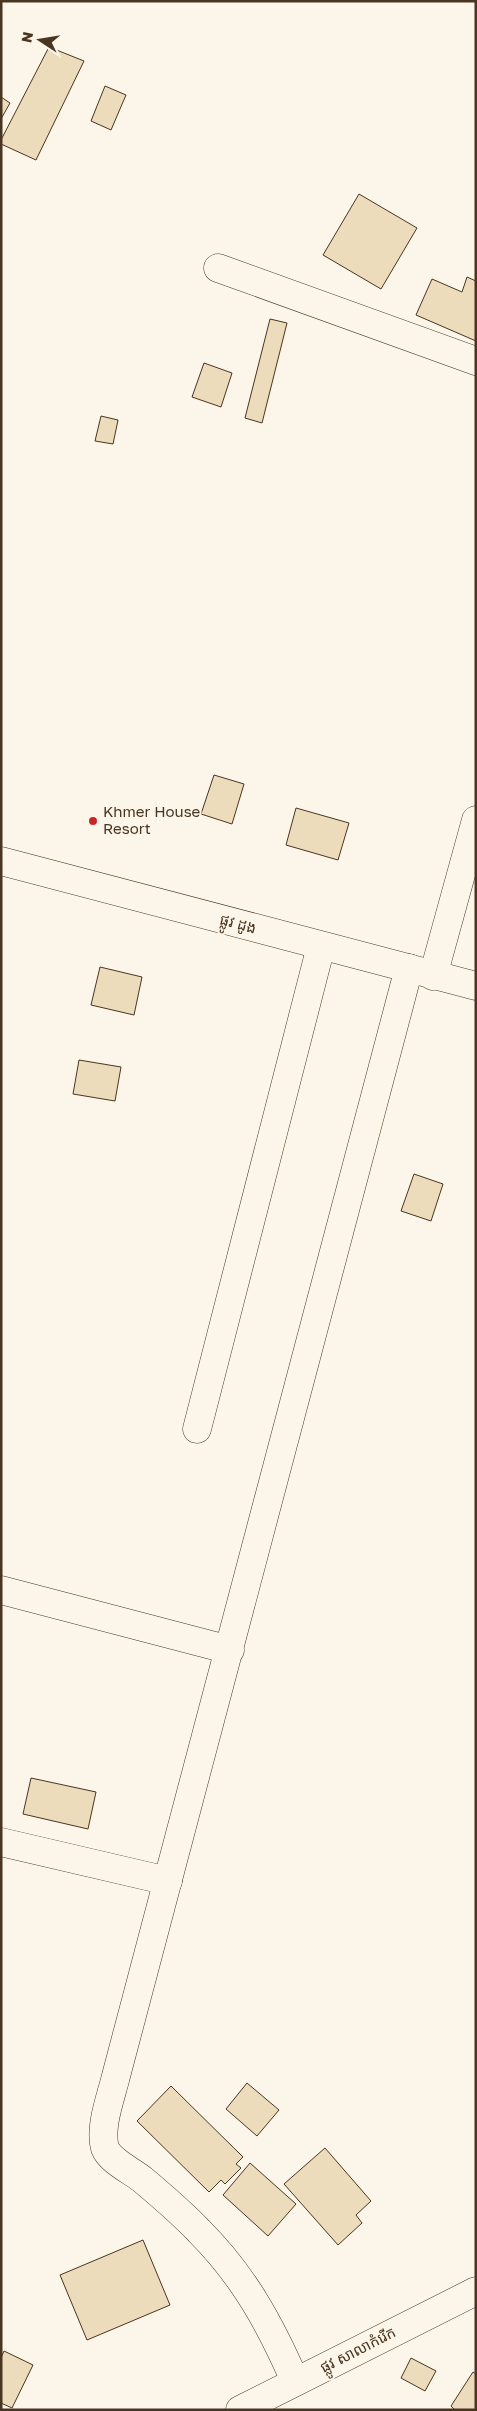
<svg xmlns="http://www.w3.org/2000/svg" width="477" height="2411" viewBox="0 0 477 2411" font-family="'Golos Text','Noto Sans Khmer',sans-serif">
<rect width="100%" height="100%" fill="#fbf6e9"/>
<g fill="#ecdcbc" stroke="#4a3520">
<path d="M 49,47 L 84,61 L 36,160 L 1,144 L 1,140 Z"/>
<path d="M 105,86 L 126,95 L 111,130 L 91,121 Z"/>
<path d="M 1,97 L 10,103 L 1,119 Z"/>
<path d="M 359,194 L 417,228 L 381,289 L 323,255 Z"/>
<path d="M 467,277 L 476,281 L 476,341 L 416,315 L 432,279 L 462,292 Z"/>
<path d="M 270,319 L 287,323 L 262,423 L 245,418 Z"/>
<path d="M 204,363 L 232,373 L 221,407 L 192,397 Z"/>
<path d="M 101,416 L 118,420 L 113,444 L 95,441 Z"/>
<path d="M 214,775 L 244,784 L 232,824 L 201,814 Z"/>
<path d="M 296,808 L 349,823 L 338,860 L 286,845 Z"/>
<path d="M 100,967 L 142,977 L 134,1015 L 91,1005 Z"/>
<path d="M 79,1060 L 121,1067 L 115,1101 L 73,1094 Z"/>
<path d="M 414,1174 L 443,1184 L 431,1221 L 401,1211 Z"/>
<path d="M 31,1778 L 96,1792 L 88,1829 L 23,1814 Z"/>
<path d="M 247,2083 L 279,2110 L 257,2136 L 226,2109 Z"/>
<path d="M 171,2086 L 243,2157 L 236,2164 L 241,2168 L 225,2184 L 221,2180 L 209,2192 L 137,2121 Z"/>
<path d="M 325,2148 L 371,2201 L 356,2215 L 362,2223 L 338,2245 L 284,2184 Z"/>
<path d="M 250,2163 L 296,2204 L 268,2236 L 223,2195 Z"/>
<path d="M 143,2240 L 170,2305 L 87,2340 L 60,2275 Z"/>
<path d="M 4,2351 L 33,2365 L 12,2408 L 1,2403 L 1,2358 Z"/>
<path d="M 411,2358 L 436,2371 L 425,2391 L 401,2378 Z"/>
<path d="M 473,2372 L 476,2374 L 476,2410 L 455,2410 L 451,2406 Z"/>
</g>
<g fill="none" stroke-linecap="round" stroke-linejoin="round">
<g stroke="#4a3520" stroke-width="29">
<g id="minor">
<path d="M 218,268 L 476,361"/>
<path d="M 1,861 L 476,986"/>
<path d="M 433,976 L 476,820"/>
<path d="M 197,1429 L 321,946"/>
<path d="M 1,1590 L 230,1650"/>
<path d="M 1,1842 L 168,1881"/>
<path d="M 295,2381 C 270,2324 244,2276 199,2231 C 182,2213 162,2196 143,2180 C 132,2171 110,2161 105,2148 C 99,2127 111,2097 116,2076 L 409,968"/>
<path d="M 240,2410 L 476,2291"/>
</g>
</g>
<use href="#minor" stroke="#fbf6e9" stroke-width="28"/>
</g>
<circle fill="#c62828" stroke="#fbf6e9" stroke-width="2" cx="93" cy="821" r="5"/>
<g text-anchor="middle" stroke-width="4" stroke-linejoin="round" paint-order="stroke">
<g font-size="15" fill="#4a3520" stroke="#fbf6e9" text-anchor="start">
<text x="103" y="817">Khmer House<tspan x="103" dy="17">Resort</tspan></text>
</g>
<g font-size="15" fill="#4a3520" stroke="#fbf6e9">
<text transform="translate(238 924) rotate(15)" y="5">ផ្លូវ ដូង</text>
<text transform="translate(358 2350) rotate(-27)" y="5">ផ្លូវ សាលាកំរើក</text>
</g>
</g>
<rect width="477" height="2411" fill="none" stroke="#4a3520" stroke-width="5"/>
<g transform="translate(40 40) rotate(282)" stroke="#fbf6e9" stroke-width="4" paint-order="stroke">
<path d="M0-4L9 19L0 12L-9 19Z" fill="#4a3520"/>
<text y="-8" font-size="14" font-weight="bold" text-anchor="middle" fill="#4a3520">N</text>
</g>
</svg>
